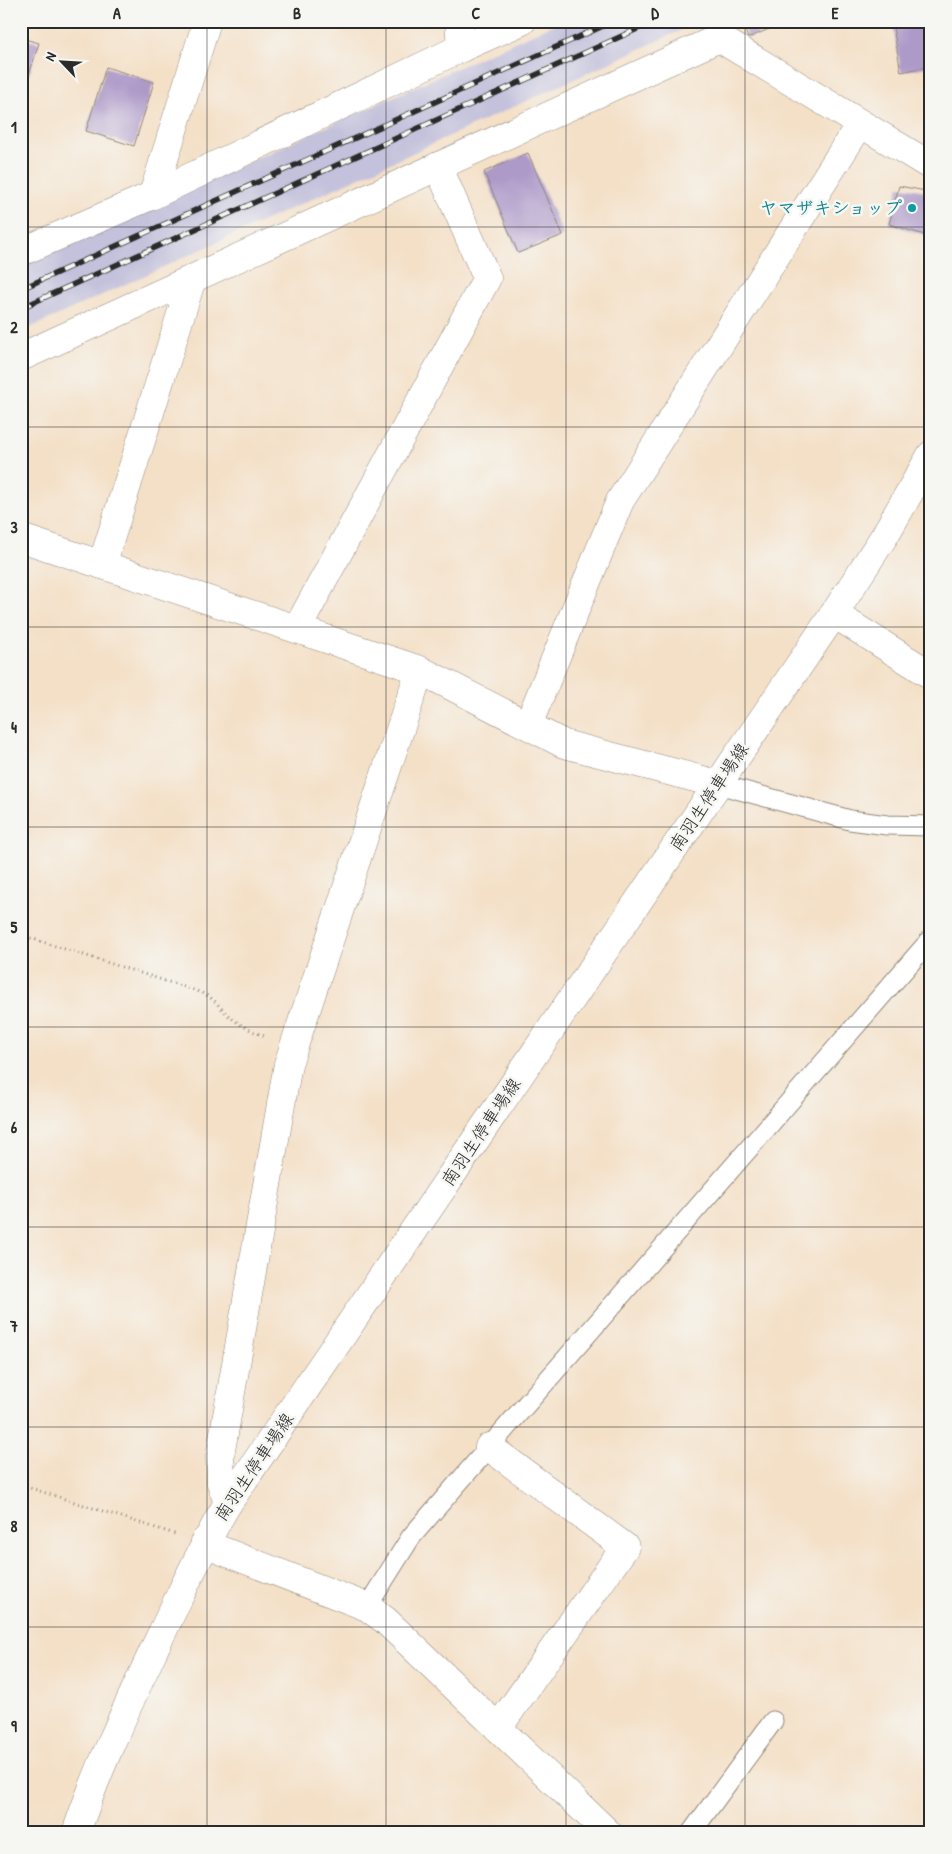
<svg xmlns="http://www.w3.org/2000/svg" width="952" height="1854" viewBox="0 0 952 1854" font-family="'Patrick Hand','Klee One',sans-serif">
<rect width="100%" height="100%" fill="#f6f6f2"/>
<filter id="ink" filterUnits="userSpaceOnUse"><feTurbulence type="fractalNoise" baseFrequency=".02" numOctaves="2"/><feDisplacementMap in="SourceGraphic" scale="10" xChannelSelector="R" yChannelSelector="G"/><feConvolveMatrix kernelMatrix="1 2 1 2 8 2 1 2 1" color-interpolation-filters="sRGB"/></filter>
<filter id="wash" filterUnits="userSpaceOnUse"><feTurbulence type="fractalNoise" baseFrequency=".0096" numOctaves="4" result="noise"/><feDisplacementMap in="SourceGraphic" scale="20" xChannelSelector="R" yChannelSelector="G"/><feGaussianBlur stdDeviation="1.12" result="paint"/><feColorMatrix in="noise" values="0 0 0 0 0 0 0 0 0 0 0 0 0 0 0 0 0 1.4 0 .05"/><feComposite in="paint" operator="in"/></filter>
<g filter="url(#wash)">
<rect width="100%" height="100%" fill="#f4e0c7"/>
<path fill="#c3c1db" d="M 561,21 L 701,21 L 21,332 L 21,265 Z"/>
<g id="blocks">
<g fill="#ae9ac9">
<path d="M 741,21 L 788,21 L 748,38 Z"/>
<path d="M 892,21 L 931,21 L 931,66 L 901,72 Z"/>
<path d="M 21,38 L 39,43 L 22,97 L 21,97 Z"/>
<path d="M 106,67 L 154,82 L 134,146 L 86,131 Z"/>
<path d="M 528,153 L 563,235 L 518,253 L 484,172 Z"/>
<path d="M 899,186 L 931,192 L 931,237 L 889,224 Z"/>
</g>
</g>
</g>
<g filter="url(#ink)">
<use href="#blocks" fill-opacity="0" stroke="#908679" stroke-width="1"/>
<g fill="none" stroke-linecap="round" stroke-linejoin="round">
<g stroke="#908679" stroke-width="21">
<g id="lane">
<path d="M 718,784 L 850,820 L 887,825 L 931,826"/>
<path d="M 367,1607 L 411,1537 L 931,939"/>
<path d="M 691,1833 L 773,1721"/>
</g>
</g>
<g stroke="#908679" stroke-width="29">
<g id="street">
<path d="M 459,21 L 461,48"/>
<path d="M 153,195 L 207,21"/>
<path d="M 21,252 L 153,195 L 461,48 L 522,21"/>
<path d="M 21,357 L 719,38 L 931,166"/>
<path d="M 21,538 L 420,670 L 564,744 L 718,784"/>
<path d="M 102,565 L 192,279"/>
<path d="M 834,614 L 931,675"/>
<path d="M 297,629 L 487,278 L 438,166"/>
<path d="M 528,725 L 620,501 L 860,124"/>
<path d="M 489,1447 L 625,1547 L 498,1728"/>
<path d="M 228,1503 L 221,1483 L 220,1456 L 288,1064 L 420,670"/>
<path d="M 205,1541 L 220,1550 L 367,1607 L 385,1620 L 608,1833"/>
</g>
</g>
<g stroke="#908679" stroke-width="29">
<path id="secondary" d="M 76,1833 C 98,1768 128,1705 157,1643 C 180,1596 201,1548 228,1503 L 834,614 L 885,535 L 931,455"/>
</g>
<g stroke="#908679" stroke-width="3" stroke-dasharray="1 4" stroke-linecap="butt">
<path d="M 21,935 L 200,992 C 217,1000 216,1004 228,1015 C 239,1025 253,1032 267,1037"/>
<path d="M 21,1485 L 178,1535"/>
</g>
<use href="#lane" stroke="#fff" stroke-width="19"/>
<use href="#street" stroke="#fff" stroke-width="28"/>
<use href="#secondary" stroke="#fff" stroke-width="28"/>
<g stroke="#2b2b2b" stroke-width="5.5">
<g id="rail">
<path d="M 21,289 L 614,21"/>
<path d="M 21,308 L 655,21"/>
</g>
</g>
<use href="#rail" stroke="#f6f6f2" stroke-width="4" stroke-dasharray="11" stroke-linecap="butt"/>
</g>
</g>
<path fill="none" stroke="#2b2b2b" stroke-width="1" stroke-opacity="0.55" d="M 207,21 L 207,1833M 386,21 L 386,1833M 566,21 L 566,1833M 745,21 L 745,1833M 21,227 L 931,227M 21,427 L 931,427M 21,627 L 931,627M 21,827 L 931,827M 21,1027 L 931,1027M 21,1227 L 931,1227M 21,1427 L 931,1427M 21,1627 L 931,1627"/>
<circle fill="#0f9aa8" stroke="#f6f6f2" stroke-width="2" cx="912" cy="208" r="5"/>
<g text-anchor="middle" stroke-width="5" stroke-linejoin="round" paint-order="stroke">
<g font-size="18" font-weight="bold" fill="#0d838f" stroke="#f6f6f2" text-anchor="end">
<text x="902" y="214">ヤマザキショップ</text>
</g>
<g font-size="18" fill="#2b2b2b" stroke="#f6f6f2">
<text transform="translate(709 797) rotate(-56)" y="6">南羽生停車場線</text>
<text transform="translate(481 1132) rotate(-56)" y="6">南羽生停車場線</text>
<text transform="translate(254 1467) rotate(-56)" y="6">南羽生停車場線</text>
</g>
</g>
<rect width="952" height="1854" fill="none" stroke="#f6f6f2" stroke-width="55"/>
<g transform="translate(62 62) rotate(295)" stroke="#f6f6f2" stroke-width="4" paint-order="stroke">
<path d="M0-4L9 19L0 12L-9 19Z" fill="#2b2b2b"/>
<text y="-8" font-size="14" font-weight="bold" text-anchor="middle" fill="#2b2b2b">N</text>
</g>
<rect x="28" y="28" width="896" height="1798" fill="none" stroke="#2b2b2b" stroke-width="2"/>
<g font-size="16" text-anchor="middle" font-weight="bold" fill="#2b2b2b">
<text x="117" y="19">A</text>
<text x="297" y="19">B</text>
<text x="476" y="19">C</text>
<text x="655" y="19">D</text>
<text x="835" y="19">E</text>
<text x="14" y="133">1</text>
<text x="14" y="333">2</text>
<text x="14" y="533">3</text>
<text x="14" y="733">4</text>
<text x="14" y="933">5</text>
<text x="14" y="1133">6</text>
<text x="14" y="1332">7</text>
<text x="14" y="1532">8</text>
<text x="14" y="1732">9</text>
</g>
</svg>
